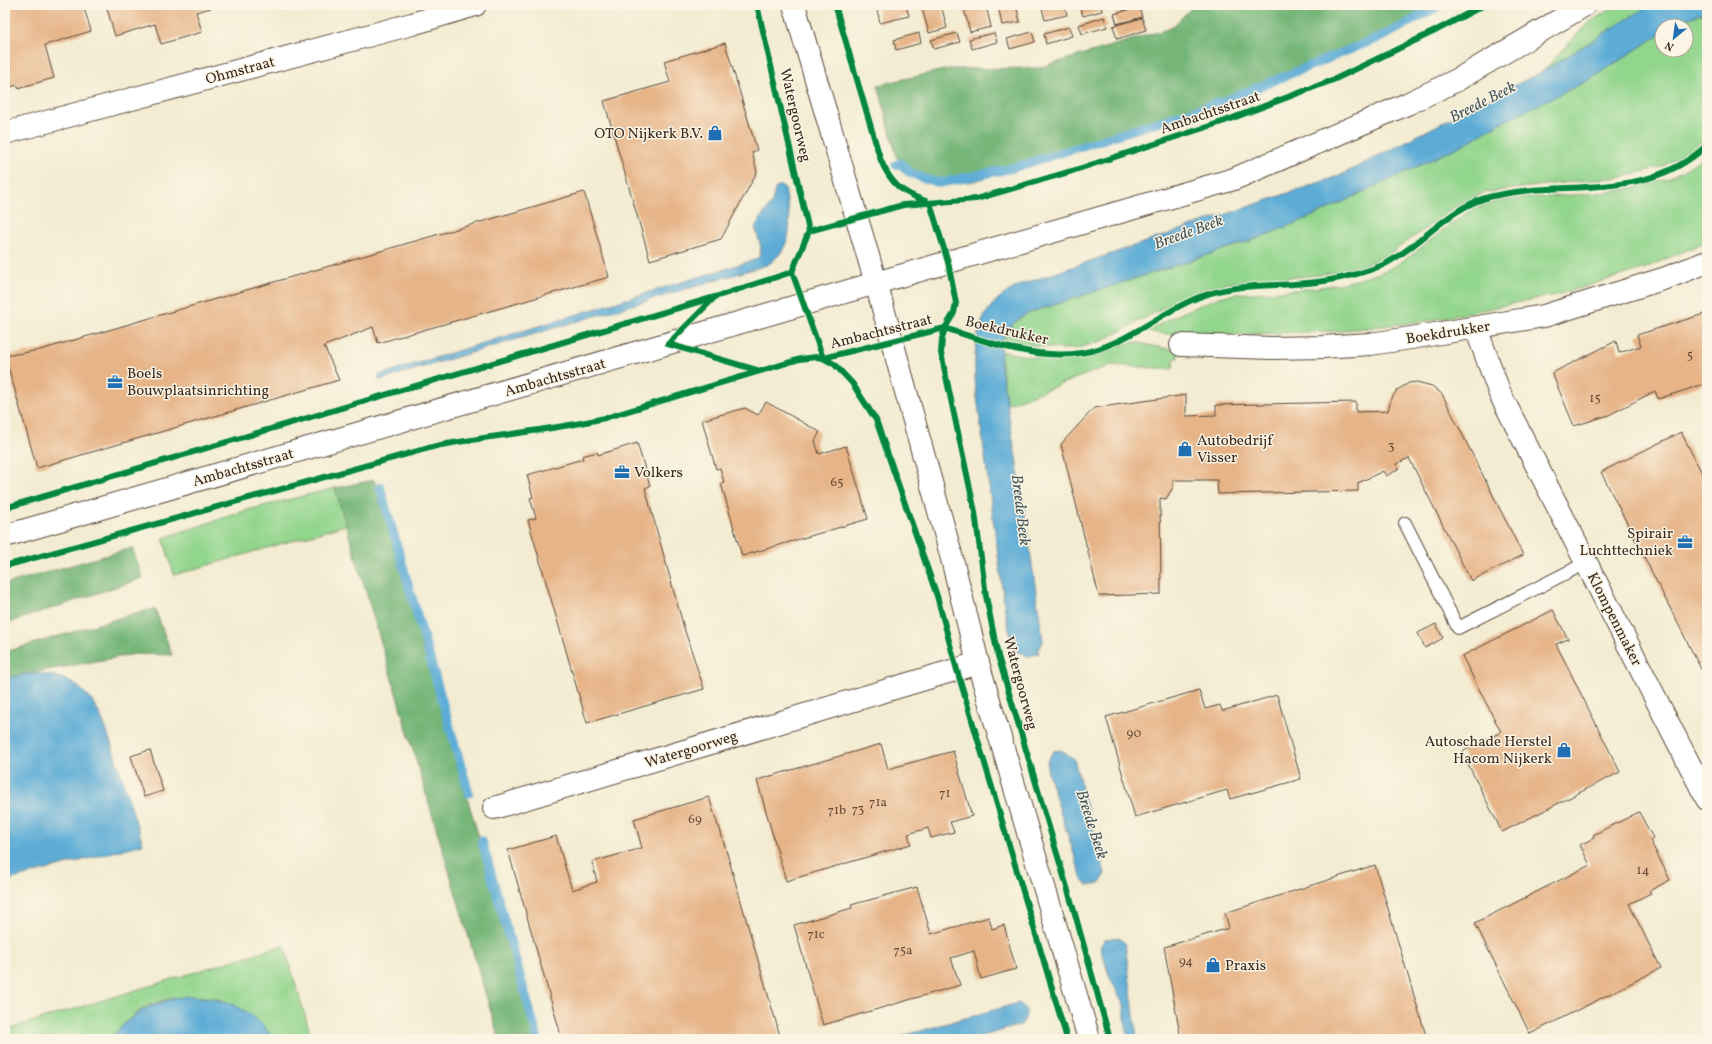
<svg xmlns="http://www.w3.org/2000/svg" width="1712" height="1044" viewBox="0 0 1712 1044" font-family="Vollkorn,serif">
<rect width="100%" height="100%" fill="#fcf5e5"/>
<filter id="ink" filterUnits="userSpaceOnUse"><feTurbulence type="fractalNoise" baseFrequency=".025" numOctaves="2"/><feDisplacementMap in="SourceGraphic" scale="8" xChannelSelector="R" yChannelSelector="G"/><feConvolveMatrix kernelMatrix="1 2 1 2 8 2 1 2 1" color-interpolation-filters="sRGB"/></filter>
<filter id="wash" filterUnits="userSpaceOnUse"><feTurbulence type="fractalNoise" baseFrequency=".012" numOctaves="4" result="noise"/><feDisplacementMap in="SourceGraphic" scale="16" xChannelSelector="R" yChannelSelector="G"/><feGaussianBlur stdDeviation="0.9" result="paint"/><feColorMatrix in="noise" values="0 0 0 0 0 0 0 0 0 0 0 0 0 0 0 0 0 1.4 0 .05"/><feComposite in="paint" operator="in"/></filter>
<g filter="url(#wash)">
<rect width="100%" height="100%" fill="#f3ecd2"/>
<g fill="#92d58d" stroke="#668056">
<path d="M 1616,5 L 1650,5 L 1543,71 L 1587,24 Z"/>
<path d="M 1707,12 L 1707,137 L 1692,150 L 1661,167 L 1622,177 L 1552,184 L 1483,193 L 1457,206 L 1391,253 L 1363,266 L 1320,275 L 1231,283 L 1207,288 L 1180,299 L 1104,340 L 1078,348 L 1065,349 L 1035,346 L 1003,338 C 1010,325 1017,319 1029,313 L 1256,239 L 1320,213 L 1466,143 L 1502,122 L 1587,81 L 1662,33 L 1662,50 L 1686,50 L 1686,26 L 1673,26 L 1682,20 Z"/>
<path d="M 1707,153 L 1707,241 L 1643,269 L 1560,294 L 1428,321 L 1338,331 L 1223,335 L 1180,334 L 1179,335 L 1148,332 L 1148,331 C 1166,320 1185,311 1205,303 C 1211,301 1218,297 1224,296 C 1239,293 1255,293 1269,292 C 1307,289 1343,286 1379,273 C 1421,258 1448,215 1491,203 C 1513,197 1535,198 1557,196 C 1608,193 1668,190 1707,153 Z"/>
<path d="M 1134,342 L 1178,351 L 1178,358 L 1174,359 L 1173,369 L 1111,365 L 1011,403 L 1006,403 L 1000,351 C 1031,357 1060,364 1092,356 C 1106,353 1119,344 1134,342 Z"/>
<path d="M 335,488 L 346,525 L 174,575 L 163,538 L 244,511 Z"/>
<path d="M 284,945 L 312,1039 L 274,1039 C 269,1032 263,1027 257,1022 C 233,1001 219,996 188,997 C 175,998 164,999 152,1004 C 135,1012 122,1025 110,1039 L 5,1039 L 5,1030 Z"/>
</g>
<g fill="#75b678" stroke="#58704b">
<path d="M 1194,5 L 1447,5 C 1299,85 1134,130 975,181 L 951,184 L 911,173 L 897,158 L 878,85 L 948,69 L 1038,68 L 1171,28 Z"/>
<path d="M 374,480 L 538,1039 L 499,1039 L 335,488 Z"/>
<path d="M 132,548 L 143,578 L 5,624 L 5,584 Z"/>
<path d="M 155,609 L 172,655 L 135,654 L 15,676 L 5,680 L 5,652 L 136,613 Z"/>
</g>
<g fill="#5cacd6" stroke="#4c6b7a">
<path d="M 1650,5 L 1707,5 L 1707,12 L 1682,20 L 1673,26 L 1662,26 L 1662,33 L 1587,81 L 1502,122 L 1466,143 L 1320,213 L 1256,239 L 1029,313 C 1004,326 999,340 1001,368 L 1022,494 L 1043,641 L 1038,650 L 1039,653 L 1027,657 L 1025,654 L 1017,652 C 1006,634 1002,586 999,563 C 991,503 983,442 975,382 C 974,337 977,303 1023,284 L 1341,175 L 1543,71 Z"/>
<path d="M 780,185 L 785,189 C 790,218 797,246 767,265 L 380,380 L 378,379 L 379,375 L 754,260 L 759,257 L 761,247 L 755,227 L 772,202 L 775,189 Z"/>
<path d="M 33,673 C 94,676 102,716 118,765 C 126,791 134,817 143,844 L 5,881 L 5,680 L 15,676 Z"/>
<path d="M 1061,750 L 1074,759 L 1105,874 C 1102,884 1097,885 1087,885 L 1082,879 L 1047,770 L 1047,762 L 1053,751 Z"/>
<path d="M 1119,937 L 1125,943 L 1137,1039 L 1127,1039 L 1124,1005 L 1110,978 L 1100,947 L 1105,939 Z"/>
<path d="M 188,996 C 223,997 253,1008 274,1039 L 110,1039 C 133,1012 153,1001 188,996 Z"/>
<path d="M 1018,1003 C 1029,1009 1028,1015 1021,1025 L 972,1039 L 892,1039 Z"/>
</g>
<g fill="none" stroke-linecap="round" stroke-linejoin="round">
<g stroke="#5cacd6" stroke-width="9">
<path d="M 896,165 L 900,163 L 909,172 L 923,178 L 940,183 L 1013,168 L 1227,100 L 1388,34 L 1440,5"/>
<path d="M 380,487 L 469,793"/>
<path d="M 482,841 L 538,1039"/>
</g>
</g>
<g id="blocks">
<g fill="#e6b487">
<path d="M 5,5 L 83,5 L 91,31 L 45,45 L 54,78 L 18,88 L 17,85 L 5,89 Z"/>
<path d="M 106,5 L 211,5 L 211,8 L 196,12 L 202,32 L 161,44 L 155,24 L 115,36 Z"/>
<path d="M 876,5 L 906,5 L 909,16 L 880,23 Z"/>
<path d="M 921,5 L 941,5 L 947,28 L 929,33 Z"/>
<path d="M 963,5 L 986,5 L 991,27 L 970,32 Z"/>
<path d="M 998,5 L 1016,5 L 1020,22 L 1002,25 Z"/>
<path d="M 1041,5 L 1064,5 L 1067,15 L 1045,20 Z"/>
<path d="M 1079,5 L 1101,5 L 1102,11 L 1083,16 Z"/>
<path d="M 1121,5 L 1140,5 L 1123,10 Z"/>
<path d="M 1139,7 L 1142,17 L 1117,24 L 1114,14 Z"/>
<path d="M 1104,17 L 1107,27 L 1082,34 L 1079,25 Z"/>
<path d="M 1142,18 L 1146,30 L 1117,39 L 1113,26 Z"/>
<path d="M 1069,27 L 1072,36 L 1046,44 L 1044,34 Z"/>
<path d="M 1032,32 L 1035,42 L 1010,49 L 1007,39 Z"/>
<path d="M 919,33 L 921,43 L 896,50 L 894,40 Z"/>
<path d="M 957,33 L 960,42 L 934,49 L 931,40 Z"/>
<path d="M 994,33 L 997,42 L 972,49 L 969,39 Z"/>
<path d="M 725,43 L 757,150 L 752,152 L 757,172 L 721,239 L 650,260 L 604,101 L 670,82 L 664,61 Z"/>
<path d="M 584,192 L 609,277 L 378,343 L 373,327 L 324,346 L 339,380 L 37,468 L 5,356 L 40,350 Z"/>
<path d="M 1707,313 L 1707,383 L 1658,399 L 1655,391 L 1609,415 L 1574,426 L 1552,373 L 1616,341 L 1619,353 L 1641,346 L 1637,335 Z"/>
<path d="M 1417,382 L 1432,386 L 1442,394 L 1523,555 L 1471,581 L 1409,458 L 1396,464 L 1399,469 L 1386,476 L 1383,471 L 1358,483 L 1358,491 L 1218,494 L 1217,480 L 1173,480 L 1173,487 L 1166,499 L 1160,498 L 1161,594 L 1099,596 L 1061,444 L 1094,408 L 1186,395 L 1186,416 L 1216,415 L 1216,405 L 1356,402 L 1356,412 L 1388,411 L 1391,399 L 1397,390 L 1409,383 Z"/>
<path d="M 766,402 L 820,432 L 815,441 L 819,454 L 846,446 L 868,519 L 742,556 L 721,483 L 724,482 L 720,468 L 716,469 L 702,420 L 745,408 L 758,415 Z"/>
<path d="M 1681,432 L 1707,483 L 1707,665 L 1701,669 L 1601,472 Z"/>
<path d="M 637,443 L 650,486 L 645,488 L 684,628 L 704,689 L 587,723 L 528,520 L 536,518 L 530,498 L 533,497 L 527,475 L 583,459 L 582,456 L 597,452 L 598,455 Z"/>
<path d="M 1553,610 L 1568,639 L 1556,644 L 1620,772 L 1502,832 L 1462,752 L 1501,732 L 1462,656 Z"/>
<path d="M 1436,624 L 1443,638 L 1425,648 L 1418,633 Z"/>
<path d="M 1199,690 L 1205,709 L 1220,705 L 1222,711 L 1277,695 L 1301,779 L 1230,799 L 1227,790 L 1135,817 L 1106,717 Z"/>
<path d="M 881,744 L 888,769 L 953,751 L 972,816 L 950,822 L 954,832 L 931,838 L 928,828 L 908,834 L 911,844 L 786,881 L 757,780 Z"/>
<path d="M 150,750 L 163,791 L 144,797 L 131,756 Z"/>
<path d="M 709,797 L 718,826 L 719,826 L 780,1036 L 769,1039 L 562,1039 L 508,850 L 556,836 L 572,890 L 597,882 L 592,862 L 642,848 L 634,819 Z"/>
<path d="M 1639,812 L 1653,838 L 1650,840 L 1670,880 L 1649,891 L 1651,893 L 1629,904 L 1661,968 L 1530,1034 L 1475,923 L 1590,865 L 1580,845 L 1594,838 L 1593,835 Z"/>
<path d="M 1375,865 L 1427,1039 L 1181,1039 L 1164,947 L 1229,928 L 1225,913 Z"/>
<path d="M 917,887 L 931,934 L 989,917 L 992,929 L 1004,925 L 1016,969 L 981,979 L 974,951 L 951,958 L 960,985 L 823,1025 L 794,925 L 852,908 L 851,905 Z"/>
</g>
</g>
</g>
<g filter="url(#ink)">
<use href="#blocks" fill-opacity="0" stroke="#574739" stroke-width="1"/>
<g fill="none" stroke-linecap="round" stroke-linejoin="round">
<g stroke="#574739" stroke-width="14">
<path id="lane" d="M 1405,523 L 1458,628 L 1586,563"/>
</g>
<g stroke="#574739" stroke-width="24">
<g id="street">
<path d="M 5,133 L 412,24 L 475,5"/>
<path d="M 876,283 L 950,551 L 978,663 L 1089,1039"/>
<path d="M 1476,328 L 1500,394 L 1707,799"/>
<path d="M 1181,345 L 1272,348 L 1322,347 L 1370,344 L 1411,338 L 1544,316 L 1666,278 L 1707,262"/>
<path d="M 494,808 L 978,663"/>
</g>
</g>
<g stroke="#574739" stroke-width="24">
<path id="secondary" d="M 794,5 L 876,283"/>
</g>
<g stroke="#574739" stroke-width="24">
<path id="primary" d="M 5,536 L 1234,179 L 1407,104 L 1457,80 L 1585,5"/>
</g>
<use href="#lane" stroke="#fff" stroke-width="12"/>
<use href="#street" stroke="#fff" stroke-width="22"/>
<use href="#secondary" stroke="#fff" stroke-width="22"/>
<use href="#primary" stroke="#fff" stroke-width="22"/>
<g stroke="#fcf5e5" stroke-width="8">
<g id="cycleway">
<path d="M 757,5 L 809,231"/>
<path d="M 835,5 L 881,161 C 892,185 902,193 926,201"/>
<path d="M 930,203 L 948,262 L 956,303 L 954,313 L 945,328 L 942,339 L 941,353 L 975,512 L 986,596 L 998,656 L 1075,914 L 1110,1039"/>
<path d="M 809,231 L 903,205 L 976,199 L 1072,171 L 1225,121 L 1333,80 L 1435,31 L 1484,5"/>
<path d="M 792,272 L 823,358"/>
<path d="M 713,299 L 668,344 L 760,371"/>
<path d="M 945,328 C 986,342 1037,360 1081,353 C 1126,346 1160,311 1202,296 C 1244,281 1282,288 1324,281 C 1343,278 1364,273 1383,265 C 1420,247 1447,208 1489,197 C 1563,178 1645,204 1707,145"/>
<path d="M 823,358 L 945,328"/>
<path d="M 5,508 L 715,297 L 792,272 L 809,231"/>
<path d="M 5,566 L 436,446 C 492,435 549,431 605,418 L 800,359 L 816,357 L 823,358 L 834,364 L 852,383 L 876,420 L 937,596 L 957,670 L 1067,1039"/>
</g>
</g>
<use href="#cycleway" stroke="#00873e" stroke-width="6"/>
</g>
</g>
<defs>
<g id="shop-bare" transform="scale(1.2)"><path d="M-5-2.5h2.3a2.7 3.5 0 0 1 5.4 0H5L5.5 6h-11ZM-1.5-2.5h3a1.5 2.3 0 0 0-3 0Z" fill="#1f6fb2" stroke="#fcf5e5" stroke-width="2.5" paint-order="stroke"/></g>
<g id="office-bare" transform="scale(1.2)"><path d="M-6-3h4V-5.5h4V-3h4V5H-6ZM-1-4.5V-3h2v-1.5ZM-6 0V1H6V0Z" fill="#1f6fb2" stroke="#fcf5e5" stroke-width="2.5" paint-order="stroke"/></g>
</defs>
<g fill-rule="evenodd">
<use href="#shop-bare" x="715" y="133"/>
<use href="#office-bare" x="115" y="382"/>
<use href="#shop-bare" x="1185" y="449"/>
<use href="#office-bare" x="622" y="472"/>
<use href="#office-bare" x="1685" y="542"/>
<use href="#shop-bare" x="1564" y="750"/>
<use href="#shop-bare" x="1213" y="965"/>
</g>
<g text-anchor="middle" stroke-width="3" stroke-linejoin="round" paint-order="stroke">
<g font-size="13" fill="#664c38">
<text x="1690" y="359">5</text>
<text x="1595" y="402">15</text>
<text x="1391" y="450">3</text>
<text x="837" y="486">65</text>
<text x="1134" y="737">90</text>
<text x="945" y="797">71</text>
<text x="878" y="806">71a</text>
<text x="858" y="813">73</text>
<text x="837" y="814">71b</text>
<text x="695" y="823">69</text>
<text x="1643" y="874">14</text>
<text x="816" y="938">71c</text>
<text x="903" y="954">75a</text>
<text x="1186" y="965">94</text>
</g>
<g font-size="15" fill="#3b2a1e" stroke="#fcf5e5">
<text transform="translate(240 70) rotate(-15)" y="5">Ohmstraat</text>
<text transform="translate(1210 112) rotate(-19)" y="5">Ambachtsstraat</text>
<text transform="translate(796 115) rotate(77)" y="5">Watergoorweg</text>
<text transform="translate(1007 330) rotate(13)" y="5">Boekdrukker</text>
<text transform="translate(881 331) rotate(-14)" y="5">Ambachtsstraat</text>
<text transform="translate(1448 332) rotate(-9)" y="5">Boekdrukker</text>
<text transform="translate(555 377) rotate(-16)" y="5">Ambachtsstraat</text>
<text transform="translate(243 467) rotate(-16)" y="5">Ambachtsstraat</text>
<text transform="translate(1615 619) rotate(63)" y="5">Klompenmaker</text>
<text transform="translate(1021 683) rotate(75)" y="5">Watergoorweg</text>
<text transform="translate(691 749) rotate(-17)" y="5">Watergoorweg</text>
</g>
<g font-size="15" fill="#3b2a1e" stroke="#fcf5e5" text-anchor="start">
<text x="703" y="138" text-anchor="end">OTO Nijkerk B.V.</text>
<text x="127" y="378">Boels<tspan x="127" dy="17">Bouwplaatsinrichting</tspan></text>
<text x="1197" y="445">Autobedrijf<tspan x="1197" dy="17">Visser</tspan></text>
<text x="634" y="477">Volkers</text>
<text x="1673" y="538" text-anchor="end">Spirair<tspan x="1673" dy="17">Luchttechniek</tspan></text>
<text x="1552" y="746" text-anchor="end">Autoschade Herstel<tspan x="1552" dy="17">Hacom Nijkerk</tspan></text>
<text x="1225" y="970">Praxis</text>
</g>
<g font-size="16" font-style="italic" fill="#47585e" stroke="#fcf5e5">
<text transform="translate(1482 101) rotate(-27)" y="6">Breede Beek</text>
<text transform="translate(1188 231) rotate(-20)" y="6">Breede Beek</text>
<text transform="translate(1022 510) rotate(83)" y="6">Breede Beek</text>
<text transform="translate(1093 824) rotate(72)" y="6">Breede Beek</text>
</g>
</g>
<rect width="1712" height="1044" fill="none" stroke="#fcf5e5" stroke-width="20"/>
<g transform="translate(1674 38) rotate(209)"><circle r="19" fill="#fcf5e5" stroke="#afa495"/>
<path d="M0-3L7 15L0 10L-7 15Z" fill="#1f6fb2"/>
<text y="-6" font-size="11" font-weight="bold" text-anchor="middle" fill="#3b2a1e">N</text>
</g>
</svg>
